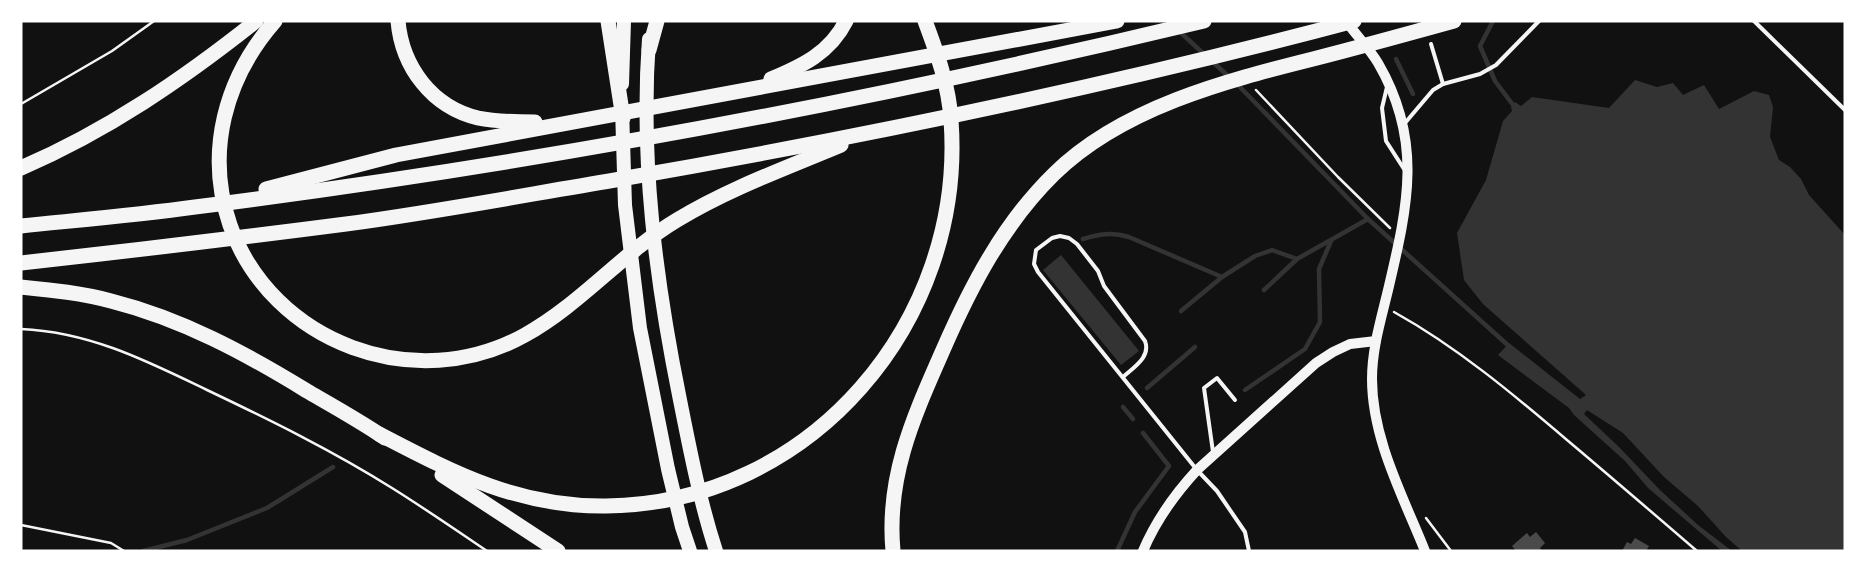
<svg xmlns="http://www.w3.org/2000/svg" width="1866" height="572" viewBox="0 0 1866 572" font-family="Ubuntu,sans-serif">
<rect width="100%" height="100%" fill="#111"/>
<g fill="#333">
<path d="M 1635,80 L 1657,87 L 1673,83 L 1683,95 L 1704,85 L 1719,109 L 1754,91 L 1769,95 L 1773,107 L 1770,137 L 1779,160 L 1790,167 L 1801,179 L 1809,195 L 1845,235 L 1845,551 L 1742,551 L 1726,537 L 1698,506 L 1664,477 L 1623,433 L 1587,410 L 1584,414 L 1619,447 L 1660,490 L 1698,525 L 1732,551 L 1722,551 L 1648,488 L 1625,461 L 1574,415 L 1569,408 L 1498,355 L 1509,343 L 1580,399 L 1586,395 L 1483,304 L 1464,280 L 1457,233 L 1486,180 L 1503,121 L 1512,111 L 1511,107 L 1515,102 L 1521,106 L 1532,97 L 1609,108 Z"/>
<path d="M 1061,255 L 1139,351 L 1121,365 L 1043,270 Z"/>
</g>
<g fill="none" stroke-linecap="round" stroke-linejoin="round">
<g stroke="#333" stroke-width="4.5">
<path d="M 1493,21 L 1480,46 L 1495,81 L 1516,109"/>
<path d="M 1179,31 L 1206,56"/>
<path d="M 1396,59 L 1413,94"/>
<path d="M 1212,61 L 1230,78"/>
<path d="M 1236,83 L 1368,219 L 1511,348"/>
<path d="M 1083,239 C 1099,234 1112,232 1129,237 L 1222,277 L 1255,256 L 1272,250 L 1297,259"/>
<path d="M 1264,290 L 1297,259 L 1368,219"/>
<path d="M 1181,311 L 1222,277"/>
<path d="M 1147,388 L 1195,347"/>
<path d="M 1245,390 L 1305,349 L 1320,322 L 1319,269 L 1331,241"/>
<path d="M 1123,407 L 1133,419"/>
<path d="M 143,551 L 187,540 L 267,508 L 333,467"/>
<path d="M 1117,551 L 1135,512 L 1169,466 L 1143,433"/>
</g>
</g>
<g fill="#4a4a4a">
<path d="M 1536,532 L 1545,543 L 1540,548 L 1542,551 L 1516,551 L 1512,546 L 1527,533 L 1530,537 Z"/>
<path d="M 1635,538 L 1649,546 L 1646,551 L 1622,551 L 1627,542 L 1631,544 Z"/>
</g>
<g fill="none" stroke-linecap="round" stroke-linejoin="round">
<g stroke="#f5f5f5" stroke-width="2.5">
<path d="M 1256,90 L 1338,177 L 1390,228"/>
<path d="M 21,104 L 112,51 L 154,21"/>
<path d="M 1394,312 C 1457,347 1513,394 1567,440 C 1611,477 1654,514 1697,551"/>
<path d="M 21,329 C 90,332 147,361 207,390 C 270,420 333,451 392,488 C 424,508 456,530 487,551"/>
<path d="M 1426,518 L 1451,551"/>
<path d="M 21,525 L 111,543 L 124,551"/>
</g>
<g stroke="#f5f5f5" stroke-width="4">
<path d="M 1754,21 L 1845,110"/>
<path d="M 1431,44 L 1443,84"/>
<path d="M 1387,87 L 1382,108 L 1386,141 L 1404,169"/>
<path d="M 1405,123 L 1433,90 L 1443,84 L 1480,74 L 1496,65 L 1539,21"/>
<path d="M 1123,377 C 1134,367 1151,357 1145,341 L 1104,286 L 1098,271 L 1077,244 L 1069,238 L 1060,236 L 1052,238 L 1036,250 L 1034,264 L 1038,272 L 1197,470 L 1217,491 L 1245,532 L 1249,551"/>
<path d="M 1213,452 L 1204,388 L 1217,378 L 1235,400"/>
</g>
<g stroke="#f5f5f5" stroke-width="10">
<path d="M 1346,21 C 1356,35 1369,48 1378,63 C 1423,140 1408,205 1389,286 C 1382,316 1372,347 1372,379 C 1372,439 1403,496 1425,551"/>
<path d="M 1143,551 C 1156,520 1174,495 1197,470 L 1316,363 L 1333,352 L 1350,344 L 1376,341"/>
</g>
<g stroke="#f5f5f5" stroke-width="14">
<path d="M 649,39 C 640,160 656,282 680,400 C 690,450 700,502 716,551"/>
<path d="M 622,84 L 624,21"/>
<path d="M 622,108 L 625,205 L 640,328 L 668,469 L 682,527 L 690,551"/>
</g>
<g stroke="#f5f5f5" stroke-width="15">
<path d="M 275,21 C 225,78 205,152 230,225 C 272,344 416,396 525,335 C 581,304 622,253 677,220 C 728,189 786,168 841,145"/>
<path d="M 398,21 C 402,67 432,107 478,118 C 497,122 516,122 535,122"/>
<path d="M 608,21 L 623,118"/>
<path d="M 649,50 L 657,21"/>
<path d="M 771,79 C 802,66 830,53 846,21"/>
<path d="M 21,168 C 107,131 183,79 256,21"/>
<path d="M 266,189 L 396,155 L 1117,21"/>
<path d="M 21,226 C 79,220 137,215 195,207 C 535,164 871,101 1204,21"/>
<path d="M 21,263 C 130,251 238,238 346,224 C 436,212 525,195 615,180 C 863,137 1110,86 1354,21"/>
<path d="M 21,287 C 51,290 82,293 111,301 C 182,319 245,353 307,391 C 333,406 360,421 385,438"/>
<path d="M 379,434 C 454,473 518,507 606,506 C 811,504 966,321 951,120 C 949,86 937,53 925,21"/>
<path d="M 442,475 L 558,551"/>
<path d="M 893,551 C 886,476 914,416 943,350 C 971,286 1003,224 1054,174 C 1121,108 1225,81 1313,59 C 1360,47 1407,34 1454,21"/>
</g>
</g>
<rect width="1866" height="572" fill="none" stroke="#ffffff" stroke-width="45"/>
</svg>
